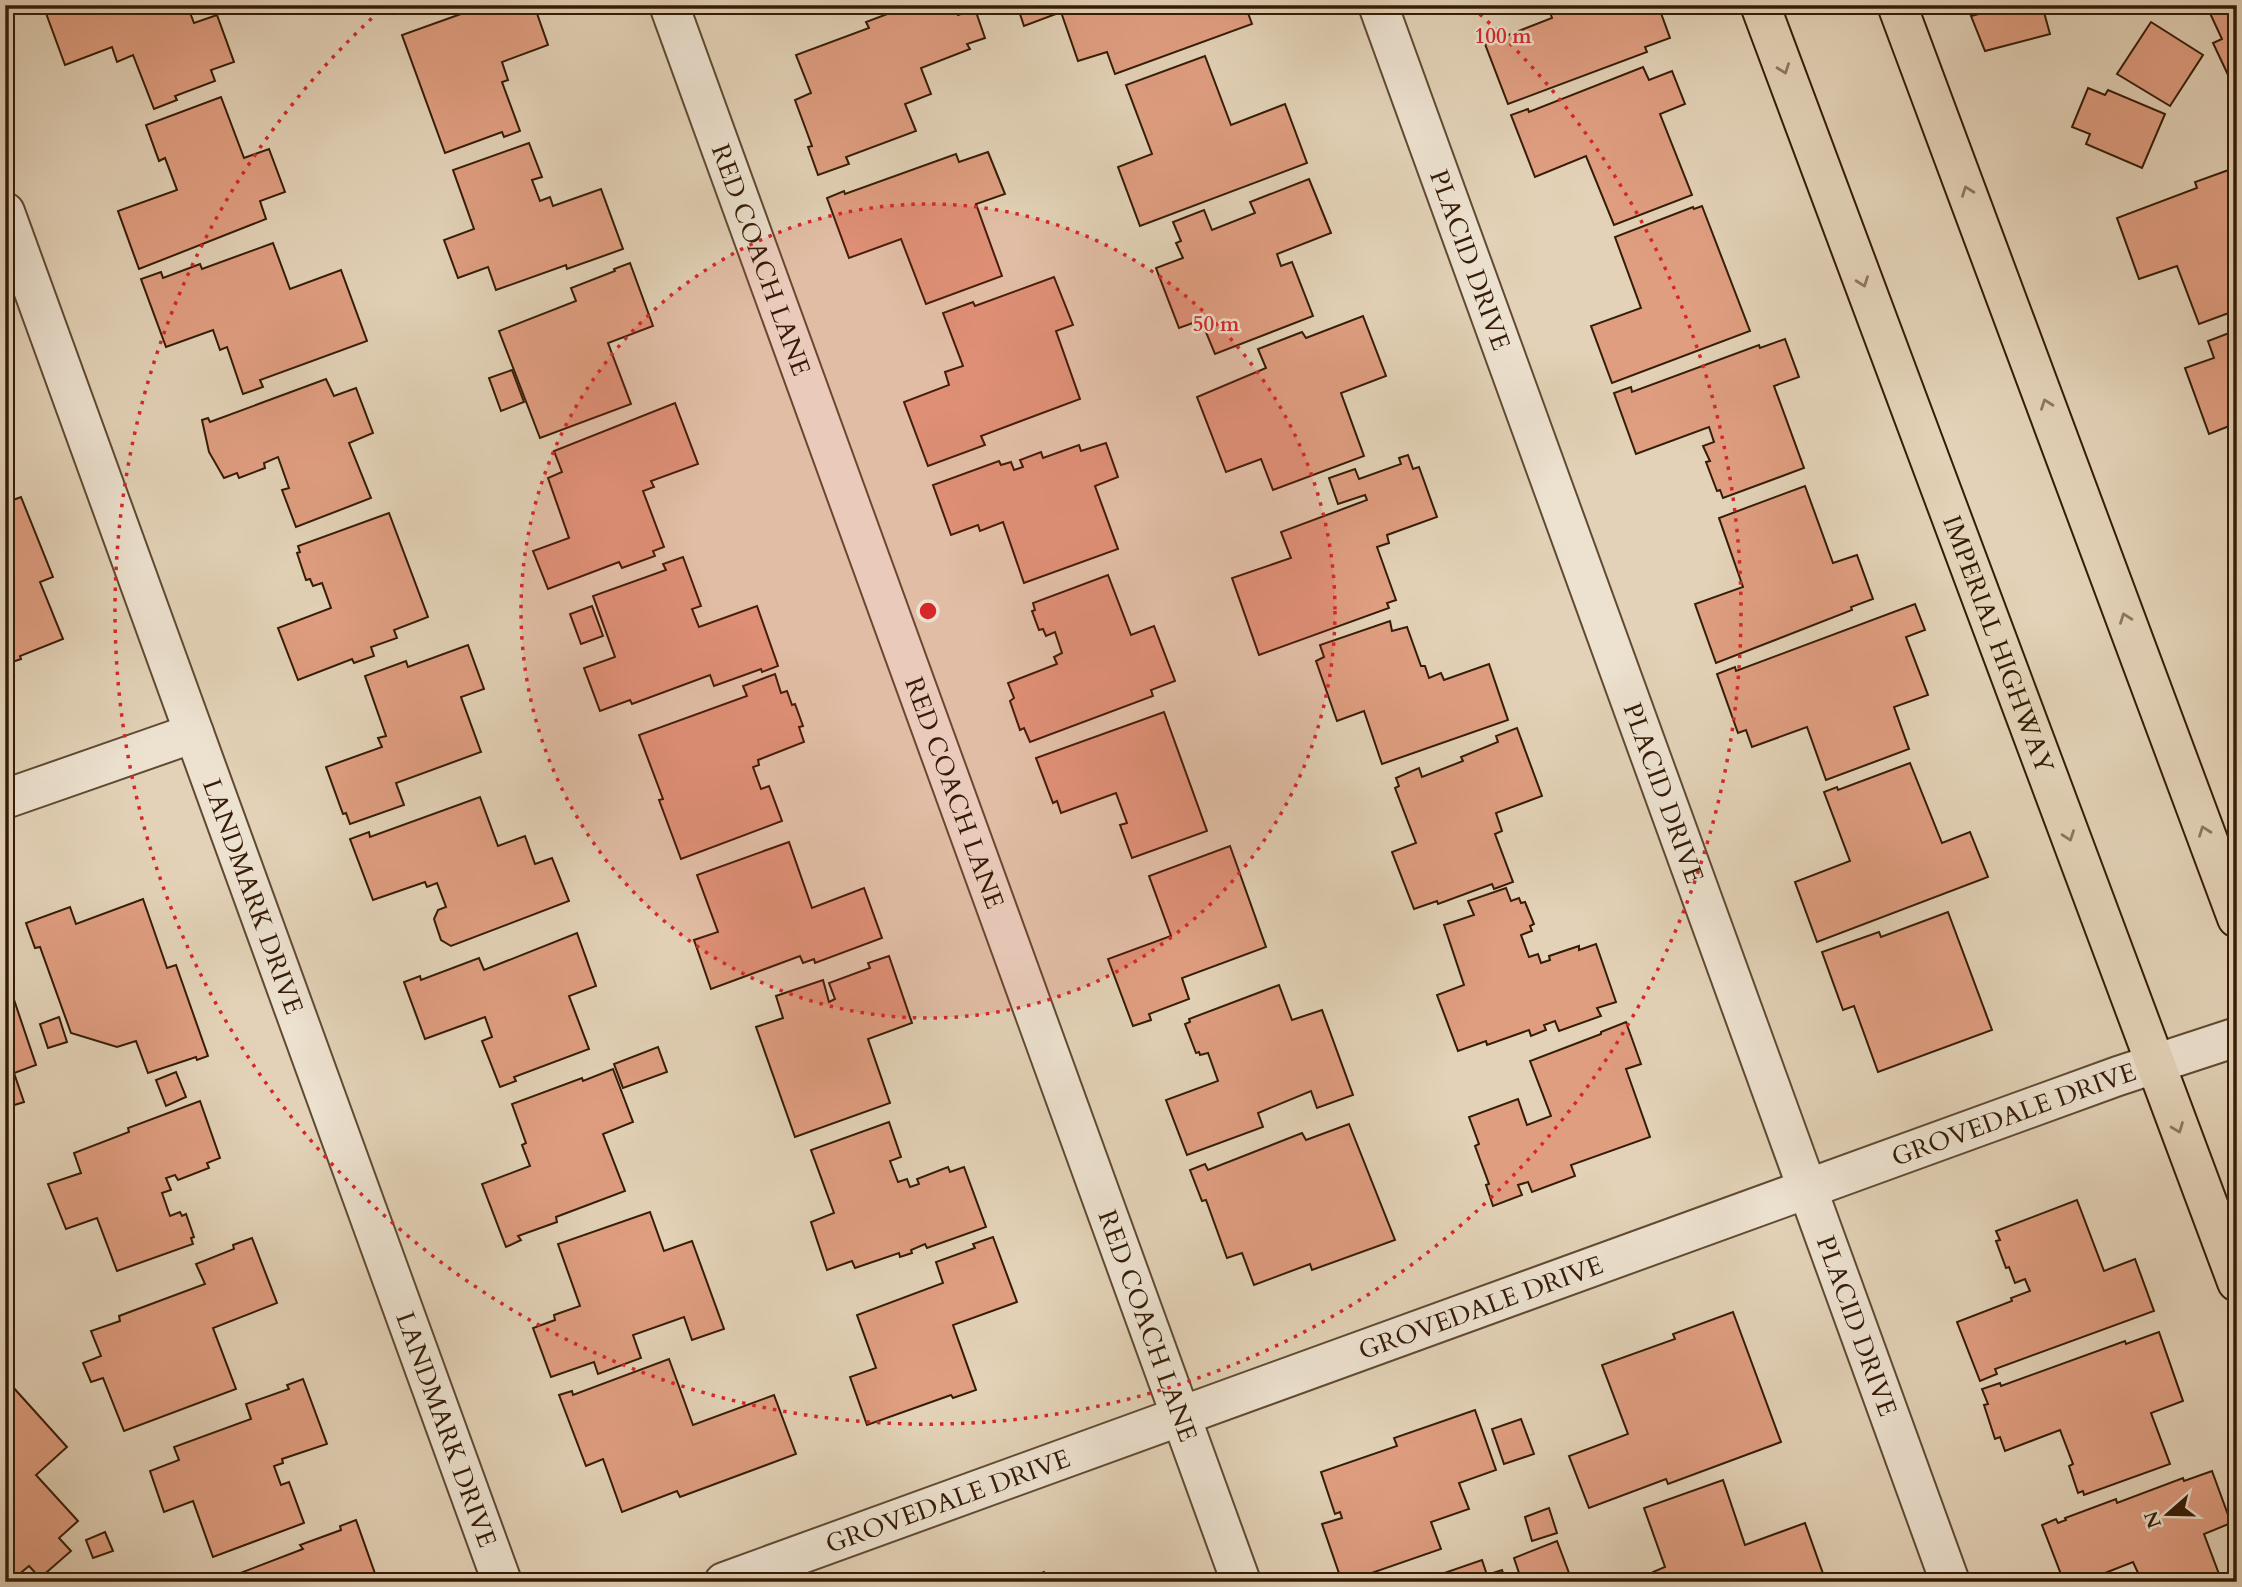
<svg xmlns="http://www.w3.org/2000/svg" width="2242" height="1587" viewBox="0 0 2242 1587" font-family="Cardo,serif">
<rect width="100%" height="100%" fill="#e3d2b7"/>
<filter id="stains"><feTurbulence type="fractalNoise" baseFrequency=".00286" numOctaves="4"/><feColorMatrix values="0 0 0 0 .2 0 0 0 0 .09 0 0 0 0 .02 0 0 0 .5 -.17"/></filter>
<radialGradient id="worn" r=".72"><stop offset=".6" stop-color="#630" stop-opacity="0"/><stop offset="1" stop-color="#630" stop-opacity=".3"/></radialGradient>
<g fill="#e09e81" stroke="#351c06" stroke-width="2">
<path d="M 43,5 L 187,5 L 194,23 L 217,15 L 234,62 L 211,70 L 215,81 L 175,96 L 177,100 L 154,109 L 133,55 L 117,62 L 112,47 L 65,65 Z"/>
<path d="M 390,5 L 417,5 L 393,14 Z"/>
<path d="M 471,5 L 534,5 L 548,45 L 502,62 L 508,80 L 502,82 L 520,131 L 504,137 L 502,132 L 445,153 L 402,35 L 472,10 Z"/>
<path d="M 911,5 L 960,5 L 955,8 L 958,15 L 975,9 L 985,38 L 967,44 L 970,49 L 921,68 L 931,94 L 905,104 L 916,131 L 846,157 L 849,164 L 818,175 L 808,147 L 812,146 L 795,100 L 811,93 L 796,55 L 869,28 L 866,22 Z"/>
<path d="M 1017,5 L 1245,5 L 1252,24 L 1115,74 L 1107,52 L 1078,61 L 1061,12 L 1024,26 Z"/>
<path d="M 1539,5 L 1658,5 L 1670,38 L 1645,47 L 1647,52 L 1508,104 L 1485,44 L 1552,18 L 1548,7 L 1540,10 Z"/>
<path d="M 2014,5 L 2042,5 L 2050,34 L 1985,51 L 1971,16 Z"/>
<path d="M 2215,5 L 2237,5 L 2237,94 L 2213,43 L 2222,39 L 2208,9 Z"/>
<path d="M 2151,22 L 2203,55 L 2170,106 L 2117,74 Z"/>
<path d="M 1205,56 L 1231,125 L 1285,104 L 1307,163 L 1140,226 L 1118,167 L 1152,154 L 1126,85 Z"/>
<path d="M 1643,67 L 1649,80 L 1672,71 L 1685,104 L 1660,114 L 1692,195 L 1614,225 L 1586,156 L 1535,177 L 1511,115 L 1528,109 L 1529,112 Z"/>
<path d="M 2088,88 L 2105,95 L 2108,90 L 2165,114 L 2142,168 L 2086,144 L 2090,134 L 2072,127 Z"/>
<path d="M 221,97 L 244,158 L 269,149 L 285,192 L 260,201 L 266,219 L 139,269 L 118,211 L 177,190 L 165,158 L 159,161 L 146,125 Z"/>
<path d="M 529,143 L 542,177 L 532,180 L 540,201 L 550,197 L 553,206 L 601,189 L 623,249 L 567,269 L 566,265 L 496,290 L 488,267 L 458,278 L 444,240 L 474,229 L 453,170 Z"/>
<path d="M 988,152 L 1005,194 L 976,204 L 1002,276 L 926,304 L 901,239 L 849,258 L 827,198 L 844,191 L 845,194 L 956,154 L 959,162 Z"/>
<path d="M 2237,167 L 2237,310 L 2199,324 L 2177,266 L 2139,279 L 2117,218 L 2197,188 L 2195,182 Z"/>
<path d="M 1309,179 L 1331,233 L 1277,254 L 1281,266 L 1292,262 L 1313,316 L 1215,354 L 1201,320 L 1179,328 L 1156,268 L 1183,258 L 1176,243 L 1181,241 L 1173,222 L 1204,210 L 1212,230 L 1255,213 L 1250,202 Z"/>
<path d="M 1702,206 L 1750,331 L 1612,383 L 1591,326 L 1641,308 L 1615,237 L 1693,207 L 1694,209 Z"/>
<path d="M 273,243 L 290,289 L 341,270 L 367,341 L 260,380 L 263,387 L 243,394 L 227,347 L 220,350 L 213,330 L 166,347 L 141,279 L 161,272 L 163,278 L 200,264 L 202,269 Z"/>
<path d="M 630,263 L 653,326 L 608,343 L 631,404 L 540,438 L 499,331 L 576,301 L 571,288 L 615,271 L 614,269 Z"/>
<path d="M 1054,277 L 1073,325 L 1056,331 L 1080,399 L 981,436 L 985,445 L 928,466 L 904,402 L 949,385 L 945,372 L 963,366 L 943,313 L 973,302 L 975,306 Z"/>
<path d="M 1363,316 L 1386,376 L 1341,393 L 1364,456 L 1273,490 L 1261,459 L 1226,472 L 1197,397 L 1266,368 L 1258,349 L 1302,332 L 1306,338 Z"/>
<path d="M 2237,330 L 2237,423 L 2209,434 L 2185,368 L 2214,358 L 2208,341 Z"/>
<path d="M 1785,339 L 1799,377 L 1774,386 L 1804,468 L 1723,498 L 1720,490 L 1717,491 L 1706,462 L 1710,461 L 1703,446 L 1714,442 L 1709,427 L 1636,454 L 1614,393 L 1631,387 L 1632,392 L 1759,345 L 1760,348 Z"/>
<path d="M 512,370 L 524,402 L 501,411 L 489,378 Z"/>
<path d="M 326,379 L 334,396 L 356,388 L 373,433 L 349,443 L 371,498 L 296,527 L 282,490 L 289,488 L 278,457 L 264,463 L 265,468 L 239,478 L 237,473 L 224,478 L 209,452 L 202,420 L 208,418 L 210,422 Z"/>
<path d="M 675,403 L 698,464 L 651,481 L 654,487 L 643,491 L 664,547 L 653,551 L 655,556 L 622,568 L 619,562 L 548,589 L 533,551 L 569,538 L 548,478 L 562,472 L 554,451 Z"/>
<path d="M 1106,443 L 1118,477 L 1095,486 L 1118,549 L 1024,583 L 1003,522 L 980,531 L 978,525 L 951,535 L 933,485 L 999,461 L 1001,465 L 1011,462 L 1014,470 L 1023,467 L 1020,460 L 1041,452 L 1043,458 L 1079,445 L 1081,451 Z"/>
<path d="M 1408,455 L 1413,469 L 1419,467 L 1437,517 L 1387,535 L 1389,543 L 1377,547 L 1396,600 L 1387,603 L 1389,608 L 1259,655 L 1232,578 L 1291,558 L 1281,532 L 1367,500 L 1365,495 L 1338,504 L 1329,478 L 1355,469 L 1359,479 L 1401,464 L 1399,458 Z"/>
<path d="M 1805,486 L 1833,563 L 1857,555 L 1873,599 L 1851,607 L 1852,610 L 1716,663 L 1695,604 L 1743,587 L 1719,518 Z"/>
<path d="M 21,497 L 53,577 L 40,582 L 63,639 L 20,656 L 21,659 L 9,663 L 14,676 L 5,679 L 5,503 Z"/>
<path d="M 389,513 L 428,617 L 394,630 L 397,638 L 371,647 L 374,656 L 354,663 L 352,659 L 298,680 L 278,628 L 331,608 L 322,583 L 313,586 L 310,579 L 306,580 L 297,553 L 300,552 L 298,546 Z"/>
<path d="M 683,557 L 701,606 L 692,609 L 699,627 L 757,606 L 778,666 L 762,672 L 761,669 L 714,686 L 710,675 L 632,704 L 630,700 L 600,711 L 584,668 L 615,657 L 593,596 L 666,570 L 663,564 Z"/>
<path d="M 1108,575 L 1131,635 L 1154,626 L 1175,681 L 1151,690 L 1153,696 L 1030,742 L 1024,728 L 1020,730 L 1010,701 L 1014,698 L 1008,683 L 1057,664 L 1054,657 L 1062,653 L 1055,632 L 1046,636 L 1043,629 L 1039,630 L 1032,611 L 1035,610 L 1033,603 Z"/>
<path d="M 1915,604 L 1925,630 L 1906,637 L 1928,695 L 1894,707 L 1909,749 L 1826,780 L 1807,727 L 1752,747 L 1746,730 L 1738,733 L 1717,674 L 1735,667 L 1736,671 Z"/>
<path d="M 592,606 L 603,636 L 581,644 L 570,614 Z"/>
<path d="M 1390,621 L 1392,631 L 1407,627 L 1421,666 L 1425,666 L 1429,678 L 1441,673 L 1444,680 L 1489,664 L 1508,720 L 1382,764 L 1364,711 L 1337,721 L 1316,661 L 1324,657 L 1320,645 Z"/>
<path d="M 468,645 L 484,689 L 461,697 L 481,752 L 396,783 L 404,805 L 350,824 L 346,813 L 343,814 L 326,767 L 382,747 L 378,738 L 386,736 L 365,676 L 406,661 L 408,667 Z"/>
<path d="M 775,674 L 781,693 L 787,691 L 792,705 L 795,704 L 803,726 L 799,727 L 804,742 L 758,760 L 759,765 L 753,767 L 761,789 L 769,786 L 782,821 L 681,859 L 659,800 L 663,799 L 639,735 L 747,696 L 743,686 Z"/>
<path d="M 1164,712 L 1207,831 L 1132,858 L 1120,825 L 1127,823 L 1116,793 L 1061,813 L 1057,801 L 1053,803 L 1036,758 Z"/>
<path d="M 1517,728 L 1542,796 L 1496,813 L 1502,831 L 1495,834 L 1513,882 L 1494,889 L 1492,884 L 1438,904 L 1437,901 L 1414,909 L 1392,852 L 1416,843 L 1395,788 L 1399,786 L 1396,778 L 1419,768 L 1422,777 L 1463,761 L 1461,757 L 1498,742 L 1496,736 Z"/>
<path d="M 1910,763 L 1942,843 L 1970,832 L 1988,877 L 1817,942 L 1795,882 L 1850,861 L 1824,792 L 1837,787 L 1838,790 Z"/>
<path d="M 480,797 L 498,846 L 525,836 L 535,864 L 552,858 L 569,901 L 451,946 L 441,940 L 434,919 L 438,910 L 446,907 L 437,883 L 427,887 L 425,882 L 373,900 L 350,839 L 369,832 L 370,837 Z"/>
<path d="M 789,842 L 812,908 L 864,888 L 882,938 L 815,963 L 814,959 L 803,963 L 800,956 L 711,989 L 694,940 L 718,932 L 697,875 Z"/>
<path d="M 1230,846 L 1266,947 L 1182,978 L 1189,999 L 1149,1014 L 1151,1020 L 1133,1026 L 1108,959 L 1171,936 L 1149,876 Z"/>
<path d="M 1506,888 L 1511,901 L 1519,898 L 1521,903 L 1525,902 L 1534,924 L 1530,926 L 1532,931 L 1521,935 L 1529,957 L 1538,954 L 1541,963 L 1550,960 L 1549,956 L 1579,946 L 1579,950 L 1596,944 L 1616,1002 L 1597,1008 L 1601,1016 L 1559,1031 L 1555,1021 L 1544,1025 L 1546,1030 L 1531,1036 L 1529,1030 L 1487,1045 L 1486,1041 L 1458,1051 L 1437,995 L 1464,985 L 1444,925 L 1474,915 L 1468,901 Z"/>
<path d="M 143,899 L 167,968 L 176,965 L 208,1056 L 197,1060 L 196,1057 L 148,1073 L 136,1041 L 117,1047 L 71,1033 L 40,947 L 35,948 L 26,923 L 70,907 L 76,924 Z"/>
<path d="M 1948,912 L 1992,1030 L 1878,1072 L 1854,1006 L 1843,1010 L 1822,952 L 1879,932 L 1881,937 Z"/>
<path d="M 577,933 L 596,986 L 569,996 L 589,1049 L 514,1077 L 516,1081 L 500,1087 L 482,1041 L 492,1037 L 485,1017 L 425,1039 L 404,982 L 420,976 L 421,980 L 479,958 L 484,970 Z"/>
<path d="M 889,956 L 912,1023 L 868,1039 L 890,1103 L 795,1137 L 756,1027 L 783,1018 L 776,996 L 823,980 L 829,1002 L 835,999 L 829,983 L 870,968 L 868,963 Z"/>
<path d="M 5,973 L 36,1065 L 14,1073 L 24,1102 L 5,1108 Z"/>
<path d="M 1279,985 L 1292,1020 L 1322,1010 L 1353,1095 L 1317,1108 L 1311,1091 L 1258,1113 L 1263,1127 L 1187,1155 L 1166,1100 L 1218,1081 L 1208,1053 L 1200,1055 L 1199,1052 L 1196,1053 L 1185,1024 L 1190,1022 L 1189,1019 Z"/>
<path d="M 59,1017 L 67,1042 L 48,1048 L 40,1024 Z"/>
<path d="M 1626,1022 L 1641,1064 L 1626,1069 L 1650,1137 L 1571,1165 L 1575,1176 L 1532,1192 L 1528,1182 L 1518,1185 L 1522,1195 L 1493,1206 L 1486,1185 L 1489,1184 L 1475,1146 L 1479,1144 L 1469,1117 L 1518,1099 L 1527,1125 L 1551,1116 L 1530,1061 L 1601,1034 L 1601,1032 Z"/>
<path d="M 658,1047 L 667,1072 L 623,1088 L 614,1064 Z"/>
<path d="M 613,1069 L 633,1122 L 603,1134 L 625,1191 L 556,1217 L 557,1222 L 518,1236 L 521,1240 L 506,1247 L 482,1184 L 530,1166 L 522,1145 L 526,1143 L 512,1104 L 582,1078 L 583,1081 Z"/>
<path d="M 176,1072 L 186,1097 L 166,1106 L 156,1080 Z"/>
<path d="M 200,1101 L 220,1158 L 207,1163 L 209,1168 L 178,1180 L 175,1175 L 166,1178 L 171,1190 L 162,1193 L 170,1216 L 180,1212 L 182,1216 L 186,1214 L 194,1237 L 191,1238 L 193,1244 L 117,1271 L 97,1218 L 66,1229 L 48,1184 L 81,1173 L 74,1153 L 129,1132 L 128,1128 Z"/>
<path d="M 889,1122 L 901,1157 L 890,1161 L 898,1182 L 907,1179 L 910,1187 L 919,1184 L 917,1179 L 948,1167 L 950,1172 L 964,1167 L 986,1227 L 927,1248 L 925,1244 L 911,1250 L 912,1253 L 900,1257 L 899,1253 L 855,1268 L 852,1261 L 827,1270 L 811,1222 L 834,1213 L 811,1150 Z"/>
<path d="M 1349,1124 L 1395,1240 L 1312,1270 L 1310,1264 L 1254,1285 L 1242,1253 L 1227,1258 L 1206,1200 L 1202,1201 L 1190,1170 L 1205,1164 L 1208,1170 L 1302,1133 L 1306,1140 Z"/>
<path d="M 2077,1200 L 2104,1271 L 2135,1259 L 2154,1311 L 1995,1369 L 1997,1374 L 1980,1381 L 1957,1322 L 2012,1301 L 2011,1298 L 2030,1291 L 2025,1279 L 2015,1283 L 2009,1267 L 2006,1268 L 1996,1241 L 2000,1240 L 1996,1231 Z"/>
<path d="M 650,1212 L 664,1251 L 692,1241 L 724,1329 L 692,1340 L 684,1317 L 633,1335 L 641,1358 L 598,1374 L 594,1362 L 551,1377 L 533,1328 L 555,1320 L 554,1315 L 580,1306 L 558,1244 Z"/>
<path d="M 993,1237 L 1017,1302 L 953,1325 L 976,1390 L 953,1398 L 951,1395 L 867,1425 L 850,1377 L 876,1368 L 857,1315 L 943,1283 L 936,1262 L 975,1248 L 973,1244 Z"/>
<path d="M 252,1238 L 277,1303 L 213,1328 L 236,1389 L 124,1431 L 103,1378 L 91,1382 L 83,1363 L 101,1356 L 91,1331 L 120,1321 L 119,1316 L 205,1284 L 196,1264 L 234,1249 L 233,1245 Z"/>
<path d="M 1733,1312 L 1781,1442 L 1668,1484 L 1666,1479 L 1589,1508 L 1569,1456 L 1628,1434 L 1602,1365 L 1675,1339 L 1673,1334 Z"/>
<path d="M 2159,1332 L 2183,1401 L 2151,1413 L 2170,1464 L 2084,1495 L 2083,1491 L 2078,1493 L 2069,1466 L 2073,1464 L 2060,1430 L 2005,1451 L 2000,1437 L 1995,1439 L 1984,1405 L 1988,1404 L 1982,1389 L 2000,1383 L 2001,1386 L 2125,1341 L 2126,1344 Z"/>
<path d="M 669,1359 L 693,1425 L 774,1395 L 796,1454 L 680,1497 L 677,1491 L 622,1512 L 603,1459 L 586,1466 L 559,1395 L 572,1391 L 573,1395 Z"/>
<path d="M 303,1379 L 327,1444 L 282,1459 L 283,1463 L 274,1466 L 281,1485 L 289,1482 L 304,1523 L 213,1557 L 193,1501 L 164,1512 L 150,1471 L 179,1460 L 174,1447 L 251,1419 L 246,1404 L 289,1389 L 287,1385 Z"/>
<path d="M 12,1386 L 67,1447 L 36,1475 L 78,1521 L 59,1538 L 71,1551 L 40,1578 L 29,1566 L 17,1576 L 5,1563 L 5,1391 Z"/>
<path d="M 1475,1410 L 1496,1470 L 1459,1483 L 1469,1509 L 1431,1522 L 1441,1549 L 1354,1579 L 1355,1582 L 1342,1582 L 1322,1524 L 1342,1518 L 1340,1512 L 1335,1514 L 1321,1472 L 1397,1446 L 1394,1438 Z"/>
<path d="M 1521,1419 L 1534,1454 L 1504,1464 L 1492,1429 Z"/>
<path d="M 2212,1471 L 2231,1523 L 2204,1534 L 2222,1582 L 2131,1582 L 2130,1578 L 2139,1575 L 2133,1562 L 2082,1582 L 2064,1582 L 2042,1525 L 2056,1519 L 2058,1523 L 2066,1520 L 2065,1518 L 2116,1499 L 2117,1503 L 2183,1478 L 2184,1481 Z"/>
<path d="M 1723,1480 L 1745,1545 L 1805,1523 L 1826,1582 L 1637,1582 L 1654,1575 L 1653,1572 L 1665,1567 L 1644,1508 Z"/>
<path d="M 1549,1508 L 1557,1533 L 1532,1541 L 1525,1517 Z"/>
<path d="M 356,1520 L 378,1582 L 237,1582 L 235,1575 L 303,1549 L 300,1545 L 341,1530 L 340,1526 Z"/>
<path d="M 105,1532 L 113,1551 L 93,1558 L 86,1540 Z"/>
<path d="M 1557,1541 L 1569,1573 L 1547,1582 L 1522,1582 L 1514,1558 Z"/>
<path d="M 1482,1560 L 1487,1575 L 1502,1570 L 1506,1582 L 1447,1582 L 1444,1573 Z"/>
<path d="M 1044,1572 L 1048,1582 L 1017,1582 Z"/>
</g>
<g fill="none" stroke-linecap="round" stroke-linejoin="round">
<g stroke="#604a32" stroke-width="42">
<g id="minor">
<path id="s1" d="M 669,5 L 1241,1582"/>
<path id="s2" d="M 1378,5 L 1950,1582"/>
<path id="s3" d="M 5,212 L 502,1582"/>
<path d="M 5,799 L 194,733"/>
<path id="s4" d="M 724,1582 L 2118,1076 L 2237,1037"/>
</g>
</g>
<g stroke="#351c06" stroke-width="42">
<g id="major">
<path id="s5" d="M 1760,5 L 2237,1282"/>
<path d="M 1897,5 L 2237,918"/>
</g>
</g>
<use href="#minor" stroke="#ede2d0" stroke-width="38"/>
<use href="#major" stroke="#e3d2b7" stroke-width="38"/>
</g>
<defs><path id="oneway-chevron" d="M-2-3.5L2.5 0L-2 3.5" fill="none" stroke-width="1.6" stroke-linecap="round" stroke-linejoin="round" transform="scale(1.75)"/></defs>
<g stroke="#8c775e">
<use href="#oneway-chevron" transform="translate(1784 69) rotate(70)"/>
<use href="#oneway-chevron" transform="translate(1967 191) rotate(-110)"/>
<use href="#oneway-chevron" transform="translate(1863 282) rotate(70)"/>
<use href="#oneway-chevron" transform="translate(2046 404) rotate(-110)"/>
<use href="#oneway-chevron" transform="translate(2125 618) rotate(-110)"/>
<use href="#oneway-chevron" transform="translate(2204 831) rotate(-110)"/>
<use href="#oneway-chevron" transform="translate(2069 836) rotate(70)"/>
<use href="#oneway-chevron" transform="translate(2178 1128) rotate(69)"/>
</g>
<circle cx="928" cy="611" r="407" fill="#d62828" fill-opacity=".12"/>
<g fill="none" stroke="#d62828" stroke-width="3.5" stroke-dasharray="3.5 7">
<circle cx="928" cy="611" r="407"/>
<path d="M1472 7A813 813 0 1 1 384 7"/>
</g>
<g text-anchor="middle" stroke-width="5" stroke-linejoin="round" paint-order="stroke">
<g font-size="26" fill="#351c06" stroke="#ede2d0">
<text dy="9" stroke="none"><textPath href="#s1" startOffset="271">RED COACH LANE</textPath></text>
<text dy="9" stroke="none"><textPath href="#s2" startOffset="271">PLACID DRIVE</textPath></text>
<text dy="9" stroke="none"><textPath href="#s5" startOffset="682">IMPERIAL HIGHWAY</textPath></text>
<text dy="9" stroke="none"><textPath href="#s1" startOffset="838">RED COACH LANE</textPath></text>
<text dy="9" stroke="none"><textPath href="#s2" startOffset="838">PLACID DRIVE</textPath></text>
<text dy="9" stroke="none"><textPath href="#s3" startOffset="728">LANDMARK DRIVE</textPath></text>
<text dy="9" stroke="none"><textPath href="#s4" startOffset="1372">GROVEDALE DRIVE</textPath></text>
<text dy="9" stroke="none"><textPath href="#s4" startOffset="805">GROVEDALE DRIVE</textPath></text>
<text dy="9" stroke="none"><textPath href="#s1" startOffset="1405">RED COACH LANE</textPath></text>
<text dy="9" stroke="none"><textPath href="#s2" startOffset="1405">PLACID DRIVE</textPath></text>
<text dy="9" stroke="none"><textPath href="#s3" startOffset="1295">LANDMARK DRIVE</textPath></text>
<text dy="9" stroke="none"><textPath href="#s4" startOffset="238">GROVEDALE DRIVE</textPath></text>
</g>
</g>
<circle cx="928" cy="611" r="10" fill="#d62828" stroke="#ede2d0" stroke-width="3.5"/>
<g font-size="21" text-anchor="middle" font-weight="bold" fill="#d62828" stroke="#ede2d0" stroke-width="5" stroke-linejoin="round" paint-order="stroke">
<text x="1503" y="43">100 m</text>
<text x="1216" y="331">50 m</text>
</g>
<rect width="2242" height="1587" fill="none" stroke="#e3d2b7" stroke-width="28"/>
<rect x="7" y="7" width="2228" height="1573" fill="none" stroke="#351c06" stroke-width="3.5"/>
<rect x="14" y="14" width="2214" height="1559" fill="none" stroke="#351c06" stroke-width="2"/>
<g transform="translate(2168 1514) rotate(250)" stroke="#ede2d0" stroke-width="5" paint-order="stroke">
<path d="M0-5L12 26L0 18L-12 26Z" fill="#351c06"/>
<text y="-10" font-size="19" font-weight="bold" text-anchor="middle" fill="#351c06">N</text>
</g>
<rect width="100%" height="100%" filter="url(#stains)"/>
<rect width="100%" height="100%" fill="url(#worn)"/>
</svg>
